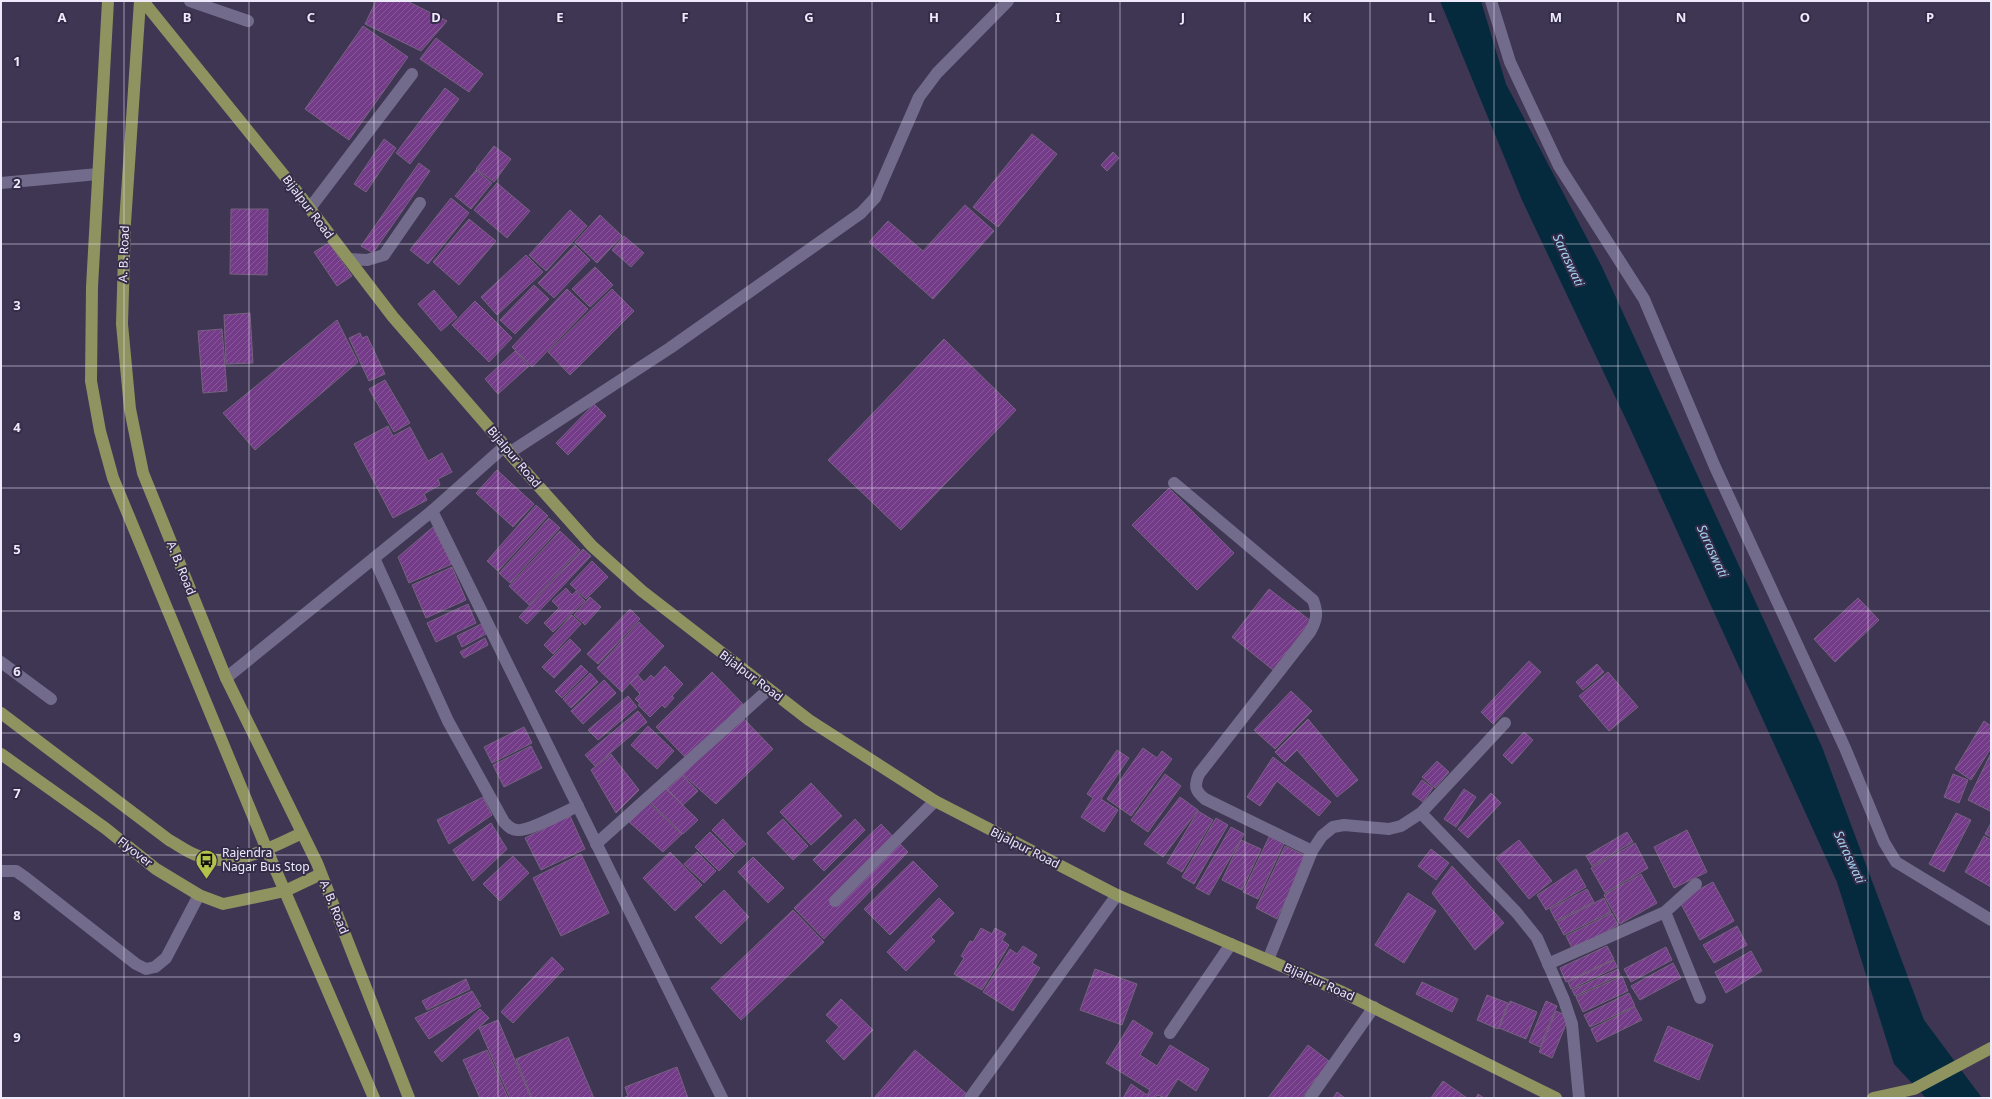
<svg xmlns="http://www.w3.org/2000/svg" width="1992" height="1099" viewBox="0 0 1992 1099" font-family="'Noto Sans',sans-serif">
<style>
.water{fill:#052a3d}
.building{fill:url(#building-hatch);stroke:#76627e}
.lines{fill:none;stroke-linecap:round;stroke-linejoin:round}
.minor{stroke:#726b8b;stroke-width:12}
.major{stroke:#8e9360;stroke-width:12}
.grid{fill:none;stroke:#eeeafc;stroke-width:1;stroke-opacity:0.55}
.labels{text-anchor:middle;stroke-width:4;stroke-linejoin:round;paint-order:stroke}
.street-label{font-size:12px;fill:#eeeafc;stroke:#342c48}
.poi-label{font-size:12px;fill:#eeeafc;stroke:#342c48;text-anchor:start}
.water-label{font-size:13px;font-style:italic;fill:#a2d2ef;stroke:#342c48}
.grid-label{font-size:13px;text-anchor:middle;font-weight:bold;fill:#eeeafc;stroke:#342c48;stroke-width:4;stroke-linejoin:round;paint-order:stroke}
</style>
<defs>
<pattern id="building-hatch" width="6" height="6" patternUnits="userSpaceOnUse"><rect width="6" height="6" fill="#733b88"/><path d="M-1 1l2-2M0 6l6-6M5 7l2-2" fill="none" stroke="#87589a"/></pattern>
</defs>
<rect width="100%" height="100%" fill="#3e3653"/>
<polygon class="water" points="1440,1 1481,1 1506,84 1602,267 1822,747 1924,1020 1982,1098 1926,1098 1894,1064 1837,882 1630,428 1522,200"/>
<g class="building">
<polygon points="376,1 407,1 447,21 421,51 365,24"/>
<polygon points="363,26 408,57 349,140 305,109"/>
<polygon points="436,38 483,74 469,92 420,59"/>
<polygon points="445,88 459,99 410,164 396,153"/>
<polygon points="1032,134 1057,154 998,227 973,207"/>
<polygon points="384,139 396,148 366,192 354,184"/>
<polygon points="494,146 511,159 494,182 476,169"/>
<polygon points="1113,152 1119,158 1107,171 1101,165"/>
<polygon points="419,163 430,171 373,253 361,246"/>
<polygon points="476,170 492,183 471,209 455,196"/>
<polygon points="497,183 530,211 507,238 474,210"/>
<polygon points="451,198 469,213 428,264 410,250"/>
<polygon points="965,205 994,231 933,299 869,242 888,221 923,251"/>
<polygon points="231,209 268,209 267,275 230,274"/>
<polygon points="570,210 587,226 546,271 529,255"/>
<polygon points="600,215 622,236 597,263 575,242"/>
<polygon points="469,219 496,241 459,285 433,262"/>
<polygon points="624,236 644,253 631,267 612,250"/>
<polygon points="329,243 352,276 337,286 314,252"/>
<polygon points="575,245 590,260 554,298 538,283"/>
<polygon points="526,255 543,272 497,315 481,297"/>
<polygon points="595,267 613,285 590,307 572,289"/>
<polygon points="534,285 549,299 515,334 500,320"/>
<polygon points="567,289 588,309 532,367 512,347"/>
<polygon points="612,289 634,311 570,375 548,352"/>
<polygon points="434,290 457,317 441,331 418,304"/>
<polygon points="475,301 512,338 489,362 452,325"/>
<polygon points="250,313 253,363 226,364 224,315"/>
<polygon points="337,320 358,362 255,450 223,413"/>
<polygon points="222,329 227,391 203,393 198,331"/>
<polygon points="360,333 362,338 367,336 385,374 369,381 349,338"/>
<polygon points="944,339 1016,410 901,530 828,460"/>
<polygon points="515,351 529,366 498,394 485,379"/>
<polygon points="385,380 410,423 394,432 369,389"/>
<polygon points="594,404 606,416 568,455 556,443"/>
<polygon points="388,426 393,436 410,427 428,461 442,453 452,472 438,479 440,485 424,494 427,500 393,518 354,444"/>
<polygon points="497,470 534,504 513,527 476,493"/>
<polygon points="1169,488 1234,553 1197,590 1132,525"/>
<polygon points="536,505 548,516 498,571 487,561"/>
<polygon points="549,518 560,528 510,583 499,573"/>
<polygon points="433,527 452,564 409,583 398,557"/>
<polygon points="560,531 580,550 529,605 509,586"/>
<polygon points="583,549 591,556 527,624 519,617"/>
<polygon points="592,561 608,577 586,599 570,584"/>
<polygon points="452,567 466,600 426,618 412,585"/>
<polygon points="566,588 572,595 576,591 585,601 553,632 544,623 559,608 552,601"/>
<polygon points="1269,589 1311,621 1273,670 1232,637"/>
<polygon points="590,597 601,607 585,625 574,615"/>
<polygon points="1858,598 1879,620 1835,662 1814,639"/>
<polygon points="468,604 476,623 436,642 427,623"/>
<polygon points="630,609 640,619 598,664 587,654"/>
<polygon points="572,615 581,624 553,654 544,645"/>
<polygon points="639,622 664,646 622,692 597,668"/>
<polygon points="481,624 486,634 462,647 457,636"/>
<polygon points="485,638 488,645 464,658 460,652"/>
<polygon points="570,639 581,650 554,678 542,667"/>
<polygon points="1529,661 1541,672 1493,724 1481,712"/>
<polygon points="1597,664 1604,672 1583,690 1576,682"/>
<polygon points="581,665 588,672 562,698 555,691"/>
<polygon points="665,666 683,684 672,696 674,698 665,708 662,705 650,717 638,705 640,704 635,699 640,694 630,683 638,675 644,682 651,675 654,678"/>
<polygon points="712,672 743,704 687,759 656,727"/>
<polygon points="1608,672 1638,707 1609,731 1579,696"/>
<polygon points="590,673 598,682 571,708 563,699"/>
<polygon points="604,680 616,693 583,724 571,711"/>
<polygon points="1291,691 1312,711 1275,749 1254,730"/>
<polygon points="628,696 637,707 598,740 588,730"/>
<polygon points="638,711 647,722 595,766 585,755"/>
<polygon points="744,719 773,749 716,804 682,774"/>
<polygon points="1308,719 1358,780 1337,797 1297,750 1285,762 1275,752"/>
<polygon points="1984,721 1991,726 1991,748 1971,780 1955,769"/>
<polygon points="648,726 674,751 657,769 631,745"/>
<polygon points="524,727 532,743 492,763 484,747"/>
<polygon points="1524,732 1533,740 1512,764 1503,755"/>
<polygon points="531,746 542,768 504,787 493,765"/>
<polygon points="1143,748 1157,758 1162,751 1172,759 1131,816 1107,799"/>
<polygon points="1117,750 1129,758 1101,799 1118,810 1104,832 1081,817 1093,798 1087,794"/>
<polygon points="1991,753 1991,808 1990,811 1968,800"/>
<polygon points="611,754 639,790 616,813 591,770"/>
<polygon points="1273,757 1331,802 1319,816 1277,781 1260,806 1247,797"/>
<polygon points="1437,761 1449,772 1435,788 1422,777"/>
<polygon points="1165,774 1181,786 1148,832 1131,820"/>
<polygon points="1953,774 1968,780 1959,803 1944,797"/>
<polygon points="682,775 698,791 683,805 667,789"/>
<polygon points="1422,780 1433,788 1423,802 1412,794"/>
<polygon points="811,783 842,816 811,845 780,812"/>
<polygon points="664,787 698,820 683,834 650,802"/>
<polygon points="1464,789 1476,797 1456,827 1444,819"/>
<polygon points="1491,793 1501,803 1468,838 1458,829"/>
<polygon points="483,797 492,815 449,844 437,820"/>
<polygon points="1180,797 1198,810 1163,857 1144,844"/>
<polygon points="647,801 682,834 663,852 629,822"/>
<polygon points="1198,811 1213,820 1182,872 1167,863"/>
<polygon points="1956,813 1971,820 1944,872 1929,864"/>
<polygon points="570,816 585,849 541,870 525,838"/>
<polygon points="1216,818 1228,825 1194,884 1182,877"/>
<polygon points="723,819 746,844 735,854 712,830"/>
<polygon points="783,819 808,846 793,860 767,833"/>
<polygon points="855,819 865,830 824,871 813,860"/>
<polygon points="491,823 507,849 473,881 453,850"/>
<polygon points="1991,823 1991,837 1985,834"/>
<polygon points="881,824 908,852 824,939 794,908"/>
<polygon points="1231,827 1244,834 1209,895 1196,888"/>
<polygon points="1687,830 1707,872 1674,888 1654,847"/>
<polygon points="710,832 734,856 719,871 695,847"/>
<polygon points="1627,832 1633,842 1592,866 1586,856"/>
<polygon points="1270,835 1285,841 1258,899 1243,892"/>
<polygon points="1984,836 1991,840 1991,887 1965,872"/>
<polygon points="1241,840 1261,849 1242,890 1222,880"/>
<polygon points="1519,840 1552,881 1529,899 1496,858"/>
<polygon points="1635,843 1648,868 1605,893 1591,868"/>
<polygon points="1285,846 1306,856 1277,919 1256,908"/>
<polygon points="1431,849 1449,863 1436,880 1418,866"/>
<polygon points="670,852 702,885 675,911 643,878"/>
<polygon points="697,852 716,871 704,883 684,864"/>
<polygon points="581,854 609,913 561,936 533,878"/>
<polygon points="513,856 529,873 500,901 483,884"/>
<polygon points="753,857 784,888 768,903 738,872"/>
<polygon points="913,861 938,886 890,935 864,909"/>
<polygon points="1452,866 1504,923 1475,950 1432,893"/>
<polygon points="1576,869 1586,887 1546,910 1537,895"/>
<polygon points="1641,874 1657,903 1620,924 1604,895"/>
<polygon points="1713,882 1734,921 1700,940 1679,900"/>
<polygon points="1587,889 1594,902 1556,921 1550,909"/>
<polygon points="724,890 749,917 721,944 695,917"/>
<polygon points="1408,893 1436,911 1404,963 1375,945"/>
<polygon points="939,898 954,913 931,937 935,941 906,971 887,952"/>
<polygon points="1604,898 1611,912 1564,935 1557,922"/>
<polygon points="793,910 824,942 741,1020 711,988"/>
<polygon points="1612,913 1618,925 1573,950 1566,936"/>
<polygon points="1737,926 1747,945 1714,963 1703,945"/>
<polygon points="981,928 992,934 995,928 1006,934 1002,940 1009,945 982,990 954,974 964,958 961,956 970,941 973,942"/>
<polygon points="1023,946 1037,955 1032,963 1040,968 1013,1011 983,992 1010,949 1017,954"/>
<polygon points="1607,946 1614,959 1566,982 1560,968"/>
<polygon points="1666,947 1672,960 1631,982 1624,969"/>
<polygon points="1751,951 1762,971 1726,993 1715,972"/>
<polygon points="552,957 564,969 513,1023 501,1012"/>
<polygon points="1614,960 1617,967 1571,989 1568,982"/>
<polygon points="1673,963 1681,978 1640,1000 1631,986"/>
<polygon points="1095,969 1137,984 1122,1025 1080,1010"/>
<polygon points="1618,969 1620,975 1575,996 1572,990"/>
<polygon points="1622,976 1628,991 1583,1012 1576,997"/>
<polygon points="466,979 470,989 427,1010 422,1001"/>
<polygon points="1422,982 1458,999 1452,1012 1416,994"/>
<polygon points="472,991 481,1006 429,1039 415,1018"/>
<polygon points="1629,993 1635,1006 1590,1027 1584,1015"/>
<polygon points="1487,995 1508,1003 1498,1029 1477,1020"/>
<polygon points="841,999 873,1030 844,1060 826,1041 839,1027 826,1015"/>
<polygon points="1510,1001 1537,1012 1526,1039 1499,1028"/>
<polygon points="1546,1001 1557,1006 1540,1047 1529,1042"/>
<polygon points="1635,1007 1642,1020 1597,1042 1591,1029"/>
<polygon points="480,1009 489,1018 442,1062 434,1052"/>
<polygon points="1556,1011 1569,1017 1552,1058 1539,1052"/>
<polygon points="498,1020 531,1098 510,1098 479,1028"/>
<polygon points="1133,1020 1153,1033 1140,1055 1157,1066 1170,1045 1209,1069 1196,1091 1178,1079 1166,1098 1157,1095 1155,1098 1123,1098 1131,1084 1147,1095 1150,1090 1106,1063"/>
<polygon points="1668,1026 1713,1045 1699,1080 1654,1061"/>
<polygon points="568,1037 594,1098 532,1098 516,1059"/>
<polygon points="1308,1045 1329,1061 1302,1098 1268,1098"/>
<polygon points="487,1050 508,1098 480,1098 463,1060"/>
<polygon points="915,1050 968,1095 965,1098 874,1098"/>
<polygon points="677,1067 688,1098 623,1098 628,1096 625,1087"/>
<polygon points="1443,1081 1467,1098 1431,1098"/>
<polygon points="1337,1092 1345,1098 1333,1098"/>
<polygon points="1478,1094 1484,1098 1476,1098"/>
</g>
<g class="lines">
<g class="minor">
<polyline points="190,1 248,21"/>
<polyline points="1491,1 1510,62 1559,166 1644,299 1715,467 1845,748 1884,842 1896,862 1991,920"/>
<polyline points="1,183 98,174"/>
<polyline points="310,208 412,74"/>
<polyline points="349,259 367,260 384,255 420,203"/>
<polyline points="509,453 670,348 861,213 875,198 919,97 937,73 1008,1"/>
<path d="M1174 483 1313 600C1318 613 1317 620 1310 632L1199 774C1194 786 1195 791 1205 799L1312 851"/>
<polyline points="432,511 722,1098"/>
<path d="M374 558 448 721 504 822C508 826 511 830 517 830 528 832 566 811 578 806"/>
<polyline points="1,662 51,699"/>
<polyline points="226,678 432,511 505,446"/>
<polyline points="1421,813 1517,913 1537,938 1564,1000 1572,1024 1579,1098"/>
<polyline points="596,844 769,689"/>
<polyline points="1,871 16,871 26,878 136,964 146,969 155,967 166,958 199,895"/>
<polyline points="835,901 935,801"/>
<polyline points="1665,912 1700,998"/>
<polyline points="1268,960 1312,851 1322,836 1333,827 1344,825 1389,829 1401,826 1421,813 1505,723"/>
<polyline points="1548,964 1665,912 1696,884"/>
<polyline points="1170,1033 1231,944"/>
<polyline points="970,1098 1117,895"/>
<polyline points="1310,1098 1374,1007"/>
</g>
<g class="major">
<polyline points="108,1 92,287 91,381 100,431 113,478 267,850 374,1098"/>
<polyline points="140,1 125,223 122,324 130,409 143,473 226,678 317,863 409,1098"/>
<polyline points="143,1 291,184 393,317 505,446 509,453 592,546 642,591 809,720 935,801 1117,895 1340,991 1556,1098"/>
<path d="M1 713 169 840C178 845 187 852 196 855 232 870 270 848 302 833"/>
<polyline points="1,754 105,828 156,869 199,895 223,904 285,891 321,874"/>
<polyline points="1873,1098 1914,1089 1991,1048"/>
</g>
</g>
<path class="grid" d="M124 1V1098M249 1V1098M374 1V1098M498 1V1098M622 1V1098M747 1V1098M872 1V1098M996 1V1098M1120 1V1098M1245 1V1098M1370 1V1098M1494 1V1098M1618 1V1098M1743 1V1098M1868 1V1098M1 122H1991M1 244H1991M1 366H1991M1 488H1991M1 611H1991M1 733H1991M1 855H1991M1 977H1991"/>
<defs>
<symbol id="bus-pin" viewBox="-11 -11 22 30"><path d="M0 17L-7.5 6A9.5 9.5 0 1 1 7.5 6Z" fill="#b3c24b" stroke="#342c48"/><path d="M-5-6H5V4H4V6H2V4H-2V6H-4V4H-5ZM-3.5-4V0h7V-4ZM-3.5 1.2v1.5H-2V1.2ZM2 1.2v1.5H3.5V1.2Z" fill="#111"/></symbol>
</defs>
<g fill-rule="evenodd">
<use href="#bus-pin" x="194" y="848" width="25" height="34"/>
</g>
<g class="labels">
<g class="street-label">
<text transform="translate(308 207) rotate(53)" y="4">Bijalpur Road</text>
<text transform="translate(124 254) rotate(-88)" y="4">A. B. Road</text>
<text transform="translate(514 457) rotate(50)" y="4">Bijalpur Road</text>
<text transform="translate(181 568) rotate(68)" y="4">A. B. Road</text>
<text transform="translate(751 676) rotate(37)" y="4">Bijalpur Road</text>
<text transform="translate(1025 848) rotate(27)" y="4">Bijalpur Road</text>
<text transform="translate(135 852) rotate(38)" y="4">Flyover</text>
<text transform="translate(334 907) rotate(68)" y="4">A. B. Road</text>
<text transform="translate(1319 982) rotate(24)" y="4">Bijalpur Road</text>
</g>
<g class="poi-label">
<text x="222" y="857">Rajendra<tspan x="222" dy="14">Nagar Bus Stop</tspan></text>
</g>
<g class="water-label">
<text transform="translate(1569 260) rotate(65)" y="5">Saraswati</text>
<text transform="translate(1713 551) rotate(65)" y="5">Saraswati</text>
<text transform="translate(1850 857) rotate(65)" y="5">Saraswati</text>
</g>
</g>
<g class="grid-label">
<text x="62" y="22">A</text>
<text x="187" y="22">B</text>
<text x="311" y="22">C</text>
<text x="436" y="22">D</text>
<text x="560" y="22">E</text>
<text x="685" y="22">F</text>
<text x="809" y="22">G</text>
<text x="934" y="22">H</text>
<text x="1058" y="22">I</text>
<text x="1183" y="22">J</text>
<text x="1307" y="22">K</text>
<text x="1432" y="22">L</text>
<text x="1556" y="22">M</text>
<text x="1681" y="22">N</text>
<text x="1805" y="22">O</text>
<text x="1930" y="22">P</text>
<text x="17" y="66">1</text>
<text x="17" y="188">2</text>
<text x="17" y="310">3</text>
<text x="17" y="432">4</text>
<text x="17" y="554">5</text>
<text x="17" y="676">6</text>
<text x="17" y="798">7</text>
<text x="17" y="920">8</text>
<text x="17" y="1042">9</text>
</g>
<rect width="1992" height="1099" fill="none" stroke="#eeeafc" stroke-width="4"/>
</svg>
